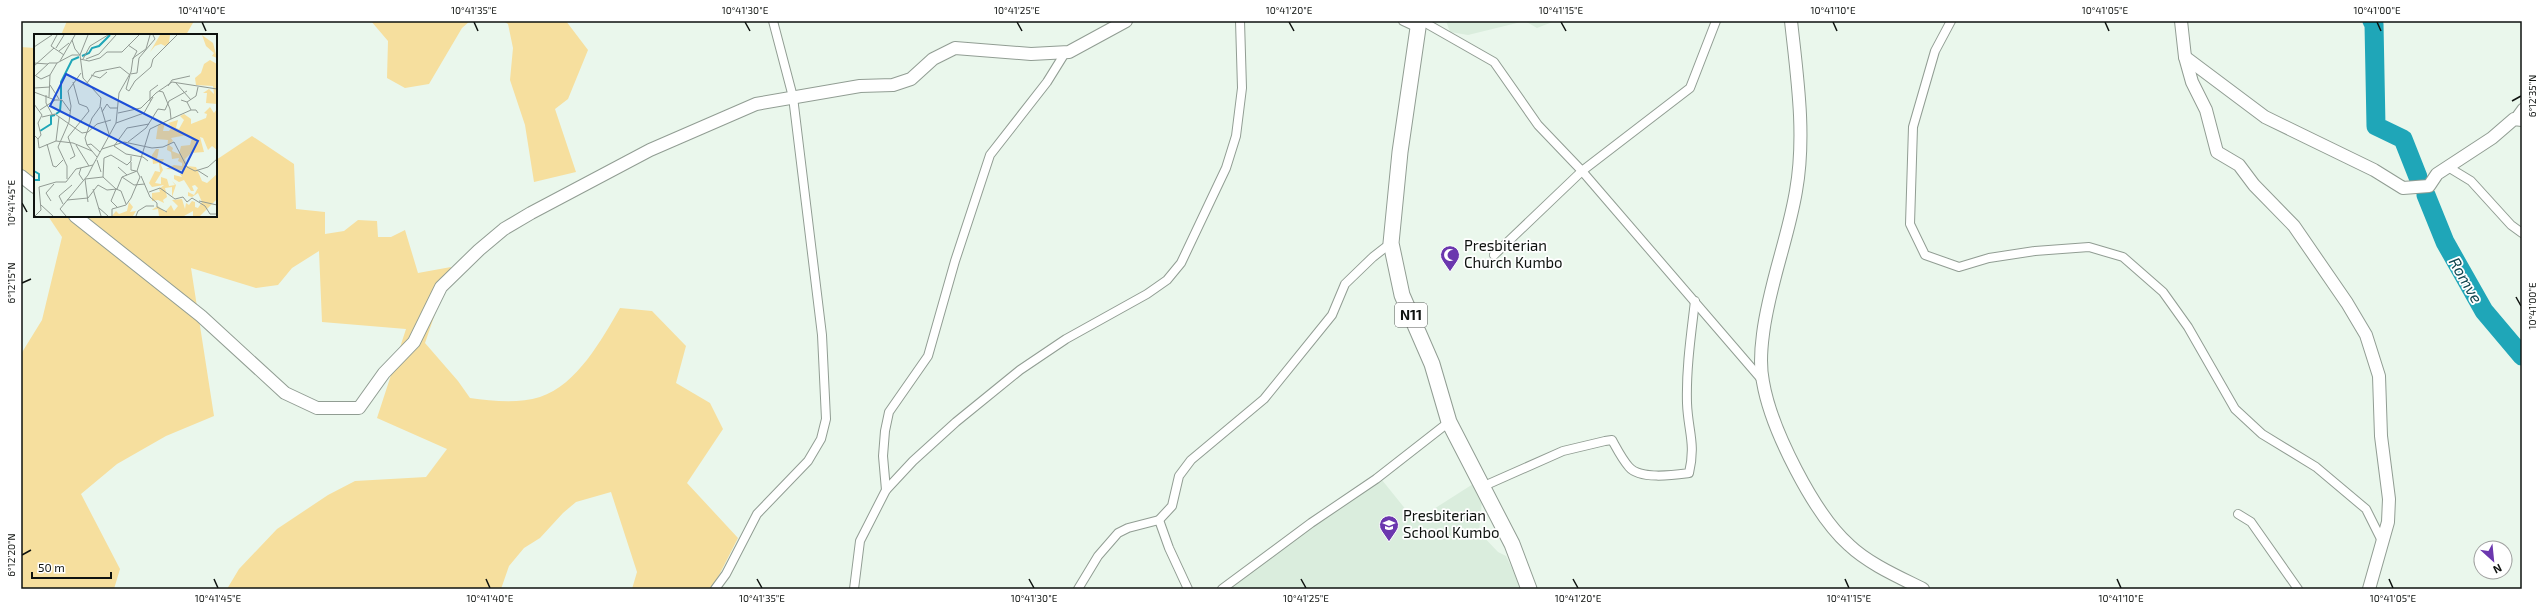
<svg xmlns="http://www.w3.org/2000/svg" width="2543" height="610" viewBox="0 0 2543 610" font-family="'Exo 2',sans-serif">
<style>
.built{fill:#daeddd}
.green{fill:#f6df9e}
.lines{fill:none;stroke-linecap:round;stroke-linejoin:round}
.river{stroke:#1fa6b8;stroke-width:19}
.street-casing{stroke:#919d93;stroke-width:10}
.secondary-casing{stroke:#919d93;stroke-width:14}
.highway-casing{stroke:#919d93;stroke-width:17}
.street{stroke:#fff;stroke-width:8}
.secondary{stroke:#fff;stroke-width:12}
.highway{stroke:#fff;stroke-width:15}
.ticks{fill:none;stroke:#0e120f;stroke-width:1.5}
.labels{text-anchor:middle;stroke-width:3.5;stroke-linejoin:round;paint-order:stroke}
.shield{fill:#fff;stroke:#565957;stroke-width:1}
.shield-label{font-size:14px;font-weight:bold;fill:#0e120f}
.poi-label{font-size:15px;fill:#0e120f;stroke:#fff;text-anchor:start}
.water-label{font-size:16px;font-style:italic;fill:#124750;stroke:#fff}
.inset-river{fill:none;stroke:#1fa6b8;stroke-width:2}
.inset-road{fill:none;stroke:#929b94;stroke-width:1}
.view{fill:#1d4ed8;fill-opacity:0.15;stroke:#1d4ed8;stroke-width:2}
.inset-edge{fill:none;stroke:#0e120f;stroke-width:2}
.neatline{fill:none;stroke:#0e120f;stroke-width:1.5}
.ticks-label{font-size:10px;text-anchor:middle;fill:#0e120f}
</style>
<rect width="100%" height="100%" fill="#eaf7ec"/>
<g class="built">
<polygon points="1446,21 1555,21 1537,28 1525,21 1468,35 1450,32"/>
<polygon points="1382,480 1415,521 1473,484 1482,501 1479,532 1498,552 1506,556 1522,589 1228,589 1312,526"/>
</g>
<g class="green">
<polygon points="67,21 194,21 186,35 61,35"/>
<polygon points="371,21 470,21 462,28 429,84 405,88 387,78 388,41"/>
<polygon points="503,21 566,21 588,50 568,99 555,109 576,172 534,182 525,125 510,80 513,48 508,24"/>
<polygon points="21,47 35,48 35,197 21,177"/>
<path d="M252 136 294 164 296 209 325 212V234L344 231 358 220 377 221 378 237H391L405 230 418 273 451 267 425 343 458 381 470 398C492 401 518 404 540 397 577 385 602 339 620 308L652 311 686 346 676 383 710 403 723 429 687 483 738 538 712 589H632L637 572 611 492 576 502 563 513 540 538 524 548 509 566 501 589H227L239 569 277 529 328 495 355 481 426 477 447 449 377 418 406 329 322 322 319 251 292 268 278 285 256 288 191 268 214 416 166 436 117 464 81 494 120 569 114 589H21V354L42 320 62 237 48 216H216V160Z"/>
</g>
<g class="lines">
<g class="river">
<polyline points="2372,21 2374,24 2376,126 2403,139 2418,177"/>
<polyline points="2426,195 2445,242 2484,311 2522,356"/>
</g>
<defs>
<g id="street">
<polyline points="1403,21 1418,28"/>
<polyline points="1422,21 1494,62 1538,125 1582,171 1762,380"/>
<polyline points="1951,21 1935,51 1913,127 1910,224 1925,255 1959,267 1989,258 2035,251 2089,247 2123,257 2163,292 2188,327 2235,409 2262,434 2316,467 2366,509 2382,541"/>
<polyline points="2514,119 2522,108"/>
<polyline points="2448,167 2471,181 2511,225 2522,233"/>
<polyline points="1494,255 1582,171 1690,88 1716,21"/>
<path d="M1484 486 1563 451 1605 441 1612 440C1617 449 1622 459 1629 467 1640 480 1674 475 1689 473 1696 443 1688 431 1687 403 1686 369 1691 335 1695 301"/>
<polyline points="886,490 883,456 885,431 889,412 928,356 955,261 990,155 1047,82 1065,53"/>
<polyline points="2238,514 2251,522 2298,589"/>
<polyline points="1159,520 1169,548 1188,589"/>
<polyline points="715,589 726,574 757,514 808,461 821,439 826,419 822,335 793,97 773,21"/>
<polyline points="854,589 860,541 886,490 913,461 956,422 1020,370 1066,339 1147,294 1167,280 1181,263 1226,168 1236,136 1242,88 1240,21"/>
<polyline points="1078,589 1098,556 1118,533 1128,528 1159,520 1172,506 1179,476 1191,460 1264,399 1332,315 1345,284 1373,257 1391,243"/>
<polyline points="1222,589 1311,523 1376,479 1449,422"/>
</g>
<g id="secondary">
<path d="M1791 21C1797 76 1806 135 1796 191 1788 239 1769 285 1763 334 1761 349 1760 368 1763 382 1771 429 1814 514 1849 545 1869 564 1899 577 1923 589"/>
<polyline points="2181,21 2185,57 2192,82 2206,110 2217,152 2239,165 2254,185 2294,226 2347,303 2366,335 2379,376 2381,436 2389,499 2388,522 2369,589"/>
<polyline points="2185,57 2265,117 2374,170 2403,188 2429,186 2437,174 2492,138 2514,119 2522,120"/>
<polyline points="21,176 35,187"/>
<polyline points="75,216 201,316 285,393 317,408 359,408 384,373 414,342 441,287 479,250 504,229 531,213 650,150 756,104 860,86 893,85 911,79 933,59 955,48 1031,54 1069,52 1126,21"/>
</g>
<polyline id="highway" points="1419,21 1400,152 1391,243 1402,295 1432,364 1449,422 1512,544 1529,589"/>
</defs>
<use href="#street" class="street-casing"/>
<use href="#secondary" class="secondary-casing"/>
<use href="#highway" class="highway-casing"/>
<use href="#street" class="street"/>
<use href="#secondary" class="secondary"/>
<use href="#highway" class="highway"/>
</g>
<path class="ticks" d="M202 22 206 31M474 22 478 31M745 22 750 31M1017 22 1022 31M1289 22 1294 31M1561 22 1566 31M1833 22 1837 31M2105 22 2109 31M2377 22 2381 31M2512 101 2521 96M22 203 27 212M22 283 31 279M2516 297 2521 306M22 555 31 550M214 579 218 588M486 579 490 588M757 579 762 588M1029 579 1034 588M1301 579 1306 588M1573 579 1578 588M1845 579 1849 588M2117 579 2121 588M2389 579 2393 588"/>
<defs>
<symbol id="mosque-pin" viewBox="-11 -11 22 30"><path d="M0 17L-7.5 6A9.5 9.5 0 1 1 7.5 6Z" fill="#6b37ae" stroke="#fff"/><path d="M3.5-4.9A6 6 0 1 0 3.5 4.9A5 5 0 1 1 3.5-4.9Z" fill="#fff"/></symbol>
<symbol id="school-pin" viewBox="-11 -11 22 30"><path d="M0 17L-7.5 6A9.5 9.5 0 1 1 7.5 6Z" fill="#6b37ae" stroke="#fff"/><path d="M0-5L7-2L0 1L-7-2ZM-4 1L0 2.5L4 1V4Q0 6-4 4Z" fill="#fff"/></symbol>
</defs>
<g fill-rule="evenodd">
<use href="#mosque-pin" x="1439" y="244" width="22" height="30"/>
<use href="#school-pin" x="1378" y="514" width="22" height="30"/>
</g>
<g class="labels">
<rect class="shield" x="1395" y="303" width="32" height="24" rx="3"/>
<g class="shield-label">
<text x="1411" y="320">N11</text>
</g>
<g class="poi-label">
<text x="1464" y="251">Presbiterian<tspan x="1464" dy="17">Church Kumbo</tspan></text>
<text x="1403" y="521">Presbiterian<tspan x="1403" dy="17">School Kumbo</tspan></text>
</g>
<g class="water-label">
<text transform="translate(2466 280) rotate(60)" y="6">Romve</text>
</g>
</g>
<g transform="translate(34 34)">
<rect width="183" height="183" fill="#eaf7ec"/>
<path d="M126 1H136L135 9 131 12 127 10 121 12 116 18ZM168 1 179 9 183 24 178 22 180 19 172 12ZM176 26 183 30V70L172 69 173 59H169L175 55 180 60 179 52 162 51 161 44 167 39 170 30ZM176 73 180 79 183 75V116L178 112 174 116 169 104 166 103 170 118 157 119 151 125 153 132 162 133 168 147 173 149 183 140V165L166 182H159V177L150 182H125L124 175 118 176 119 175 124 172 131 178 137 171 140 177 144 172 138 166 148 165 151 175 152 169 155 171 158 167 161 168V173L164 174 168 168 164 159 158 163 154 162V158L160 161 164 154 161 151 158 152 160 157H157L150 146 145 148 140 145V141L148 143 146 140 149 139 148 136 132 135 140 131 148 132V129L144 127 145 124 138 125 137 118 133 116 134 106 122 105 124 91 131 88 129 97H135L138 93 134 89 144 86 142 94 145 95 150 86 146 82 150 80 157 85V90L172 84 173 80 170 79ZM153 101 158 104 156 111 147 112 145 120 138 117 139 114 135 111 139 107 137 104ZM122 115H125L123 125H130L127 131 129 136 121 149 127 150V143L133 145 135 152 141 151 138 147 142 151 138 163V153L131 154 133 163 129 166 130 169 124 166 118 167V159L126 158 125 155 130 151 118 153 115 149 121 137 126 138 125 129 119 130 118 121ZM95 168 99 173 96 178 102 177 99 182H78L82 177 85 180 93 177Z" fill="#f6df9e" fill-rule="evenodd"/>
<path class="inset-river" d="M48 22 55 19 58 14 65 12 76 1M27 65V48L38 26 45 23M22 80 26 77 27 66M6 97 17 90V82L21 81M0 137 5 140V146H0"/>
<path class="inset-road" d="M23 1 17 12 30 21M38 6 41 15 46 21M94 11 103 17 99 25M0 13 18 1M22 14 30 1M25 17 35 9M46 21 54 1M46 25 55 27 66 24 73 18H88L105 1M49 25 56 12 74 1M52 25 65 20 82 1M26 27 41 1M0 29 14 30M0 32 20 14M96 40 103 39 105 24 121 5 119 1M57 41 66 44 73 38M2 42 7 45 16 41M0 43 15 29H23L38 21H46L49 44 67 64 66 73 58 84 51 104 53 111 63 123M53 49 61 38 86 33 96 41 92 55 95 57 101 47 117 33 119 25 143 1M142 49 157 66M16 51 25 65M134 52 138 46 156 42M0 54 16 53M0 58 21 66H28L36 77M12 61V69L18 80M15 63 16 41 23 29M147 66 153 68 157 76M116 67V57L124 51M153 68 162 62 164 53M0 70 8 81 4 89 7 101 4 105M67 73 75 100M6 76 21 66M68 78 73 70 76 74H83M84 79 107 74 122 59 138 48 183 55M8 83 21 80 48 99 54 98 63 90 77 86M137 85 157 76H162L164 79M82 89 110 79 119 63M0 101 4 105 5 114 22 107 39 109 58 117M22 107 25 83M94 108 112 94 124 75 131 76 135 67 153 57M13 110 19 132 22 133 29 126M42 111 55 132M53 111 57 110 66 118M68 115 90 108 118 114 129 113 140 108 153 133 161 137 174 133 183 125M36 125 41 122 34 103 55 77 53 73 45 70 39 48M63 126 67 138M114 127 109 123 92 120 80 112 93 94 115 90M97 128V136L102 137M84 133 93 141M47 134 45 140 49 146M163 136 174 143M107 142 116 163 123 169V173L133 178M88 143 100 151 111 150M33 145V132L24 113 35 88 37 72 34 57 47 39M51 145 54 168M51 145 69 143M59 155 67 182M82 155 87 157 92 170M115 158 126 154 141 165 149 163 153 168 158 164 171 172 176 180H183M33 166 54 164 64 151 73 156 83 155 88 143 103 137 116 95 137 85 136 75 129 58 125 57M17 167 12 159 20 150M165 167 183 171M29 170 25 162 38 151M7 171 19 182M83 173 77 167 82 155 69 143 70 124 77 121 93 131 97 127V122M65 174 74 182M1 182 7 176 5 153 22 148H32L42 135 59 131 82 89 85 59 97 38 99 24 112 15 116 1M32 182 26 175 54 141 59 131M78 182V175L92 171 97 164 106 143 103 137M102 182 104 177 112 172H120"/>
<path class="view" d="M32 40 164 107 148 139 16 72Z"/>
<rect width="183" height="183" class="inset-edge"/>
</g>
<rect width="2543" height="610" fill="none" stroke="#ffffff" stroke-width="44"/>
<g transform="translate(2493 560) rotate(153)"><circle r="19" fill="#ffffff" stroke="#9fa09f"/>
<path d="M0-3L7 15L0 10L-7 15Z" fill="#6b37ae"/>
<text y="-6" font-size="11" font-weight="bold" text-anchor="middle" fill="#0e120f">N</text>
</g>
<path d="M32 572v6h79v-6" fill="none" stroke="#0e120f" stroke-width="2"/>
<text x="38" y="572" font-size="12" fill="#0e120f" stroke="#ffffff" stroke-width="3" paint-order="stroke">50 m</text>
<rect x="22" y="22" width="2499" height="566" class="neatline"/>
<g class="ticks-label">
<text x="202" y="14">10°41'40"E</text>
<text x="474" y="14">10°41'35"E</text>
<text x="745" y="14">10°41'30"E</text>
<text x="1017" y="14">10°41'25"E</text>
<text x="1289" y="14">10°41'20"E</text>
<text x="1561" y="14">10°41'15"E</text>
<text x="1833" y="14">10°41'10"E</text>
<text x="2105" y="14">10°41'05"E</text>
<text x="2377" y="14">10°41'00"E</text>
<text transform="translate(2532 96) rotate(-90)" y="4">6°12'35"N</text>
<text transform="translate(11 203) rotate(-90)" y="4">10°41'45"E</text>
<text transform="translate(11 283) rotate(-90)" y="4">6°12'15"N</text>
<text transform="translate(2532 306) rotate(-90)" y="4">10°41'00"E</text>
<text transform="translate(11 555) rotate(-90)" y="4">6°12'20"N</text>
<text x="218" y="602">10°41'45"E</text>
<text x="490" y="602">10°41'40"E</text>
<text x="762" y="602">10°41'35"E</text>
<text x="1034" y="602">10°41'30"E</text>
<text x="1306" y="602">10°41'25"E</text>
<text x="1578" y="602">10°41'20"E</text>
<text x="1849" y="602">10°41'15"E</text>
<text x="2121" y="602">10°41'10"E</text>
<text x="2393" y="602">10°41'05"E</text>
</g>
</svg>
